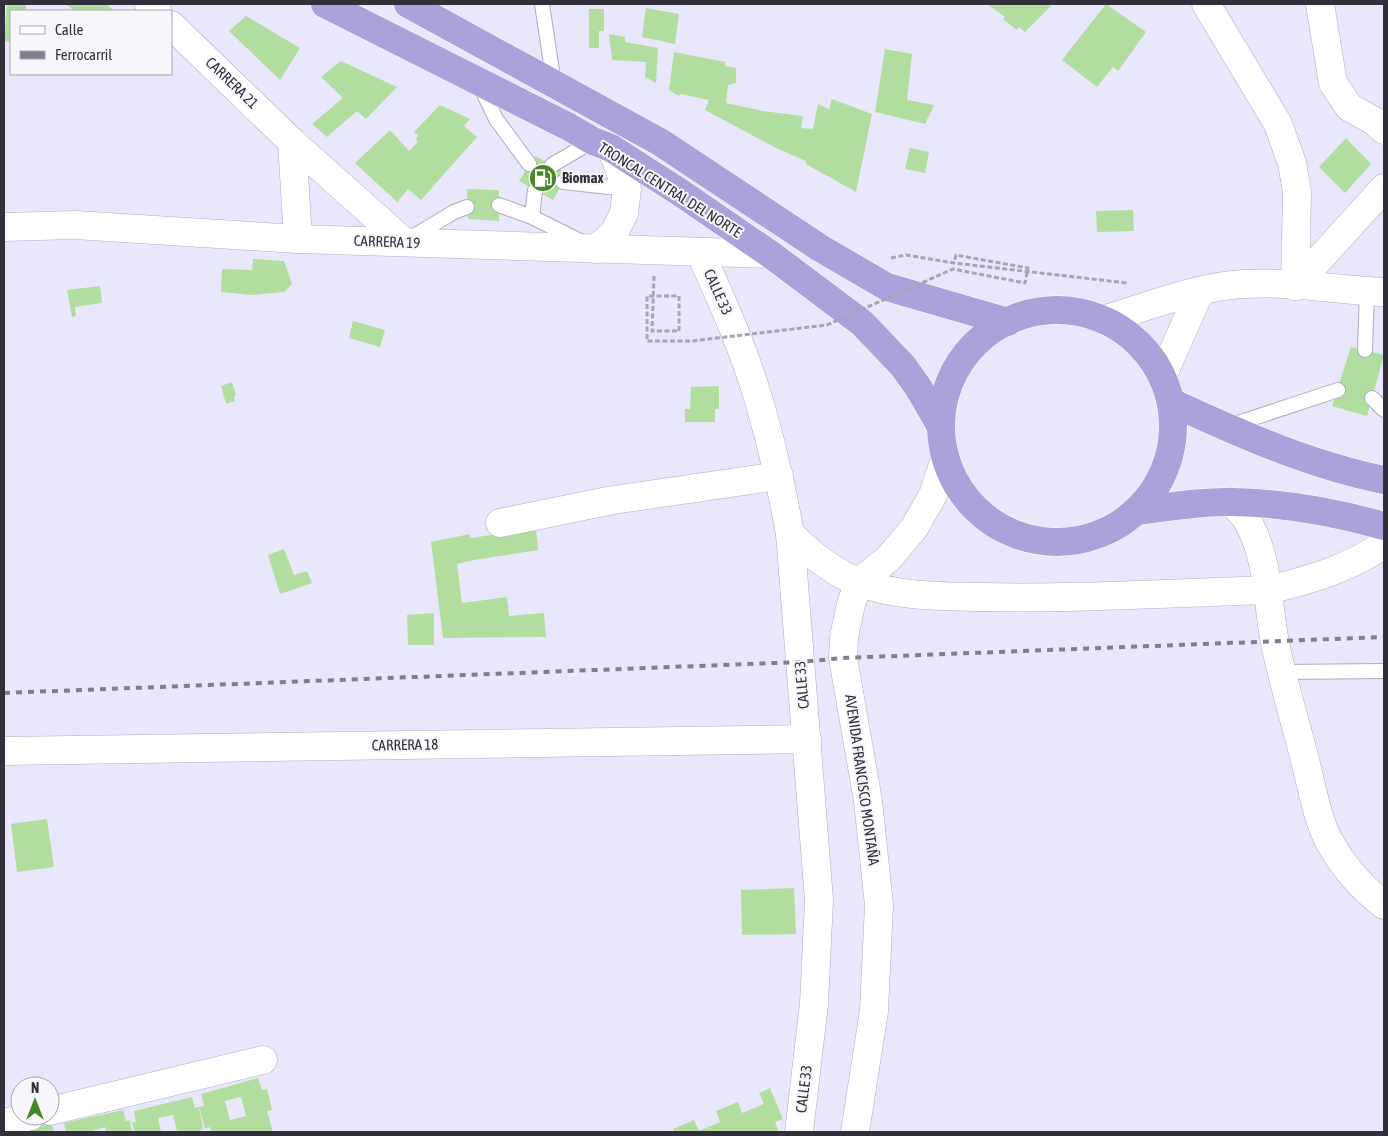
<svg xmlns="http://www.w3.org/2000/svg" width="1388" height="1136" viewBox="0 0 1388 1136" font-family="'Asap Condensed',sans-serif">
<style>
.building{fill:#b1de9f;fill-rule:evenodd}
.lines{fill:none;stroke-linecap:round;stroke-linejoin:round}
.service-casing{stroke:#adabc3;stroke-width:16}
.minor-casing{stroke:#adabc3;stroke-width:29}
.tertiary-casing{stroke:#adabc3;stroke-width:29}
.secondary-casing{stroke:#adabc3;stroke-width:29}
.trunk-casing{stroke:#fff;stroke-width:29}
.path{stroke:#a6a4b5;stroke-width:3;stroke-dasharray:5 2.5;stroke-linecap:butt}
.service{stroke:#fff;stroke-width:14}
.minor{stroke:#fff;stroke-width:28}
.tertiary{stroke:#fff;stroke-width:28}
.secondary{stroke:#fff;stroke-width:28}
.trunk{stroke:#aaa2db;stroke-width:28}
.rail{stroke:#807e8d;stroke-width:4;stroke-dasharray:6 6;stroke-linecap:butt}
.path-bridge{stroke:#a6a4b5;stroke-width:3;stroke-dasharray:5 2.5;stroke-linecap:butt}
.labels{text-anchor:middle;stroke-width:4;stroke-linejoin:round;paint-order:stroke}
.street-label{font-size:15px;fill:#32313b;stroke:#f6f6fb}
.poi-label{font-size:15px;font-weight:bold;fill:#32313b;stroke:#f6f6fb;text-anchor:start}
</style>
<rect width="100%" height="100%" fill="#e9e7fc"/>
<g class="building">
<polygon points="7,4 26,4 26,11 11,11 11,42 4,41"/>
<polygon points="65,4 106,4 115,11 75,11"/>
<polygon points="987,4 1047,4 1051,6 1025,32 1019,27 1017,30 1003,19 1005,17"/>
<polygon points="1106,4 1146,32 1118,71 1113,67 1097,87 1062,60"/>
<polygon points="646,8 679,14 675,44 642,37"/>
<polygon points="589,9 604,9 604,31 599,31 599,48 589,48"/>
<polygon points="246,16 300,48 280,80 229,31"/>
<polygon points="609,34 625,37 625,42 658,48 656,83 645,77 646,62 612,60"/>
<polygon points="885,49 912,54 907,100 934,105 925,124 875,112"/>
<polygon points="674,52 725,62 725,66 736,68 736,83 728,85 726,103 763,111 803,116 801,128 813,129 818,104 829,109 832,99 872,114 856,192 806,164 806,161 776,148 705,110 709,100 680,94 679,96 669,90"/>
<polygon points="341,61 397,87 366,119 357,111 327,137 312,124 343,98 321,77"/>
<polygon points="440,105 470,119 464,126 477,137 421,200 408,189 397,202 355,163 390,130 409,151 418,142 416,140 418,135 414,132"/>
<polygon points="1346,138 1371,164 1345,193 1319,167"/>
<polygon points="910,148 929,152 925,173 905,169"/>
<polygon points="535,156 568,174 553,200 519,181"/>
<polygon points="467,189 499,190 499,221 468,219"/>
<polygon points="1133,210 1134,231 1097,232 1096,211"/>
<polygon points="253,259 284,261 292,284 284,292 252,295 221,292 222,269 252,270"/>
<polygon points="100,286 102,303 75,307 76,316 72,317 67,290"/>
<polygon points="353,321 385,330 380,347 349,338"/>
<polygon points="1351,347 1384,355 1367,416 1332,406"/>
<polygon points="232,382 236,395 234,396 235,401 226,404 221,386"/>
<polygon points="719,386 719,409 715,409 715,422 685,422 685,409 690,409 691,387"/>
<polygon points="536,529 538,550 474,560 457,564 462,603 507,597 509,616 544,613 546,637 443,638 431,542 470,534 470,538"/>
<polygon points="284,549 294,575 307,571 312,583 280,594 268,555"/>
<polygon points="434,613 434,645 408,645 407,615"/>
<polygon points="47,819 54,867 17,872 11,824"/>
<polygon points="794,888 796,934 742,935 741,890"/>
<path d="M258 1078 262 1090 267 1089 272 1110 267 1111 273 1132H211L210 1127 205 1129 199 1107 204 1106 201 1094ZM241 1097 246 1116 230 1120 225 1101Z"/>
<polygon points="770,1088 783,1119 775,1122 779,1132 674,1132 673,1129 694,1120 699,1131 720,1122 716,1111 738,1102 742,1113 764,1104 759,1093"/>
<polygon points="192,1097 195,1108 199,1107 203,1129 200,1130 200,1132 177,1132 173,1115 158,1118 161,1132 134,1132 132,1122 136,1122 134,1111"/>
<polygon points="123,1110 126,1121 130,1120 132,1132 106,1132 105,1127 89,1132 66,1132 64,1123"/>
<polygon points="51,1122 54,1132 15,1132 15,1131"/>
</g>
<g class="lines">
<defs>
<g id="service">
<polyline points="542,4 554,84"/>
<polyline points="480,86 496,119 529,164"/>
<polyline points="552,165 593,141"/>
<polyline points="563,182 627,189"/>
<polyline points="499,205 532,217 582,242"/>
<polyline points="532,217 535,190"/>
<polyline points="409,239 454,212 467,207"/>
<polyline points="1365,350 1367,291"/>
<polyline points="1372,398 1384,410"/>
<polyline points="1229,426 1338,390"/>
<polyline points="1282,672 1384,671"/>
</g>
<g id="minor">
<polyline points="149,4 157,11"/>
<polyline points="1206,4 1278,124 1292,163 1297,192 1295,286"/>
<polyline points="1320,4 1333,83 1349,107 1374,121 1384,130"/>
<polyline points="171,25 292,142 404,242"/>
<polyline points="292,142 298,239"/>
<path d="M700 252C722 301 744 349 759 401 772 445 782 489 790 534L819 900 814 1004 799 1132"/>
<polyline points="1295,286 1384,188"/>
<path d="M1231 502C1237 508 1244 514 1248 522 1269 559 1267 602 1275 643 1283 682 1295 721 1305 760 1311 784 1318 822 1330 843 1344 868 1362 888 1384 905"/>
<polyline points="500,523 613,500 779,476"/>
<path d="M790 534C811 554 831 571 858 582 897 597 942 596 982 597 1077 599 1173 593 1268 590 1309 580 1349 569 1384 544"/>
<polyline points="4,751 807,739"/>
<polyline points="50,1111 263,1060"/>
<polyline points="4,1123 31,1116"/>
</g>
<g id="tertiary">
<polyline points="4,227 75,225 298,239 770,254"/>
<polyline points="596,249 614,233 624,213 627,189 611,148"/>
<path d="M1103 320C1149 306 1196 287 1243 284 1289 281 1338 290 1384 292"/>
<polyline points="1162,377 1200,291"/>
</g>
<polyline id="secondary" points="855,1132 874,1011 879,905 868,801 843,658 844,637 851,604 859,582 889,558 914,528 933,495 945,459"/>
<g id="trunk">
<polyline points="325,4 569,127 593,141 611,148 681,193 770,254 862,323 903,366 918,387 940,425"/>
<polyline points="408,4 660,142 820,248 887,287 1008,322"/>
<circle cx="1057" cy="426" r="116"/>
<path d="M1171 402C1240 434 1310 465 1384 480"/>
<path d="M1137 511C1169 507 1201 501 1233 502 1284 503 1335 512 1384 526"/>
</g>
</defs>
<use href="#service" class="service-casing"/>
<use href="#minor" class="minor-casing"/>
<use href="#tertiary" class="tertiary-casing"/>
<use href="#secondary" class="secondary-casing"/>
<use href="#trunk" class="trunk-casing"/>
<g class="path">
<polyline points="891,258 906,255 954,263 1127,283"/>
<polyline points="654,276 652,331 679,331"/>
</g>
<use href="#service" class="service"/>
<use href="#minor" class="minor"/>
<use href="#tertiary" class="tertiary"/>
<use href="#secondary" class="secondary"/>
<use href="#trunk" class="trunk"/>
<polyline class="rail" points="4,693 800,662 843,658 1384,637"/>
<polyline class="path-bridge" points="679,331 679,296 647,296 647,341 692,341 827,325 953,269 1025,283 1028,268 956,255 954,263"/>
</g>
<defs>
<symbol id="fuel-disc" viewBox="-11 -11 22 22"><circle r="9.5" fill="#488727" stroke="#f6f6fb"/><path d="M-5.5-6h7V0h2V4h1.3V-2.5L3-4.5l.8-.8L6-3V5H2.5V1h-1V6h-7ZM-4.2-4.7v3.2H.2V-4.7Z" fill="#fff"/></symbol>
</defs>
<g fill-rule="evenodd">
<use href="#fuel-disc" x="527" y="162" width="32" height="32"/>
</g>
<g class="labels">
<g class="street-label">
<text transform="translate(232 83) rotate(44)" y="5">CARRERA 21</text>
<text transform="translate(670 190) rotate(32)" y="5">TRONCAL CENTRAL DEL NORTE</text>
<text transform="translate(387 242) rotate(2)" y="5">CARRERA 19</text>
<text transform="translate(718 292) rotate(66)" y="5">CALLE 33</text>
<text transform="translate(802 685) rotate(-95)" y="5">CALLE 33</text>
<text transform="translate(405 745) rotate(-1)" y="5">CARRERA 18</text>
<text transform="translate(862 780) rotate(82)" y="5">AVENIDA FRANCISCO MONTAÑA</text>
<text transform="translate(804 1089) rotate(-83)" y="5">CALLE 33</text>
</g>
<g class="poi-label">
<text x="562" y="183">Biomax</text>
</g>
</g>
<rect width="1388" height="1136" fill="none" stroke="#32313b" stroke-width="10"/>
<rect x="10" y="10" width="162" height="65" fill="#f6f6fb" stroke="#a8a7ae"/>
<rect x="20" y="26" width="25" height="8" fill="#ffffff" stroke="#a8a7ae"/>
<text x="55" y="35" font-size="15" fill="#32313b">Calle</text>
<rect x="20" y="51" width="25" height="8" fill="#807e8d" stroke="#a8a7ae"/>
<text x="55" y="60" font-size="15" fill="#32313b">Ferrocarril</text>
<g transform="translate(35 1101)"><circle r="24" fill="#f6f6fb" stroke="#a8a7ae"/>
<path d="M0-4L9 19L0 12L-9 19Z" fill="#488727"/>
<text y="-8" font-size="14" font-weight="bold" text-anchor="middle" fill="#32313b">N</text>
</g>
</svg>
